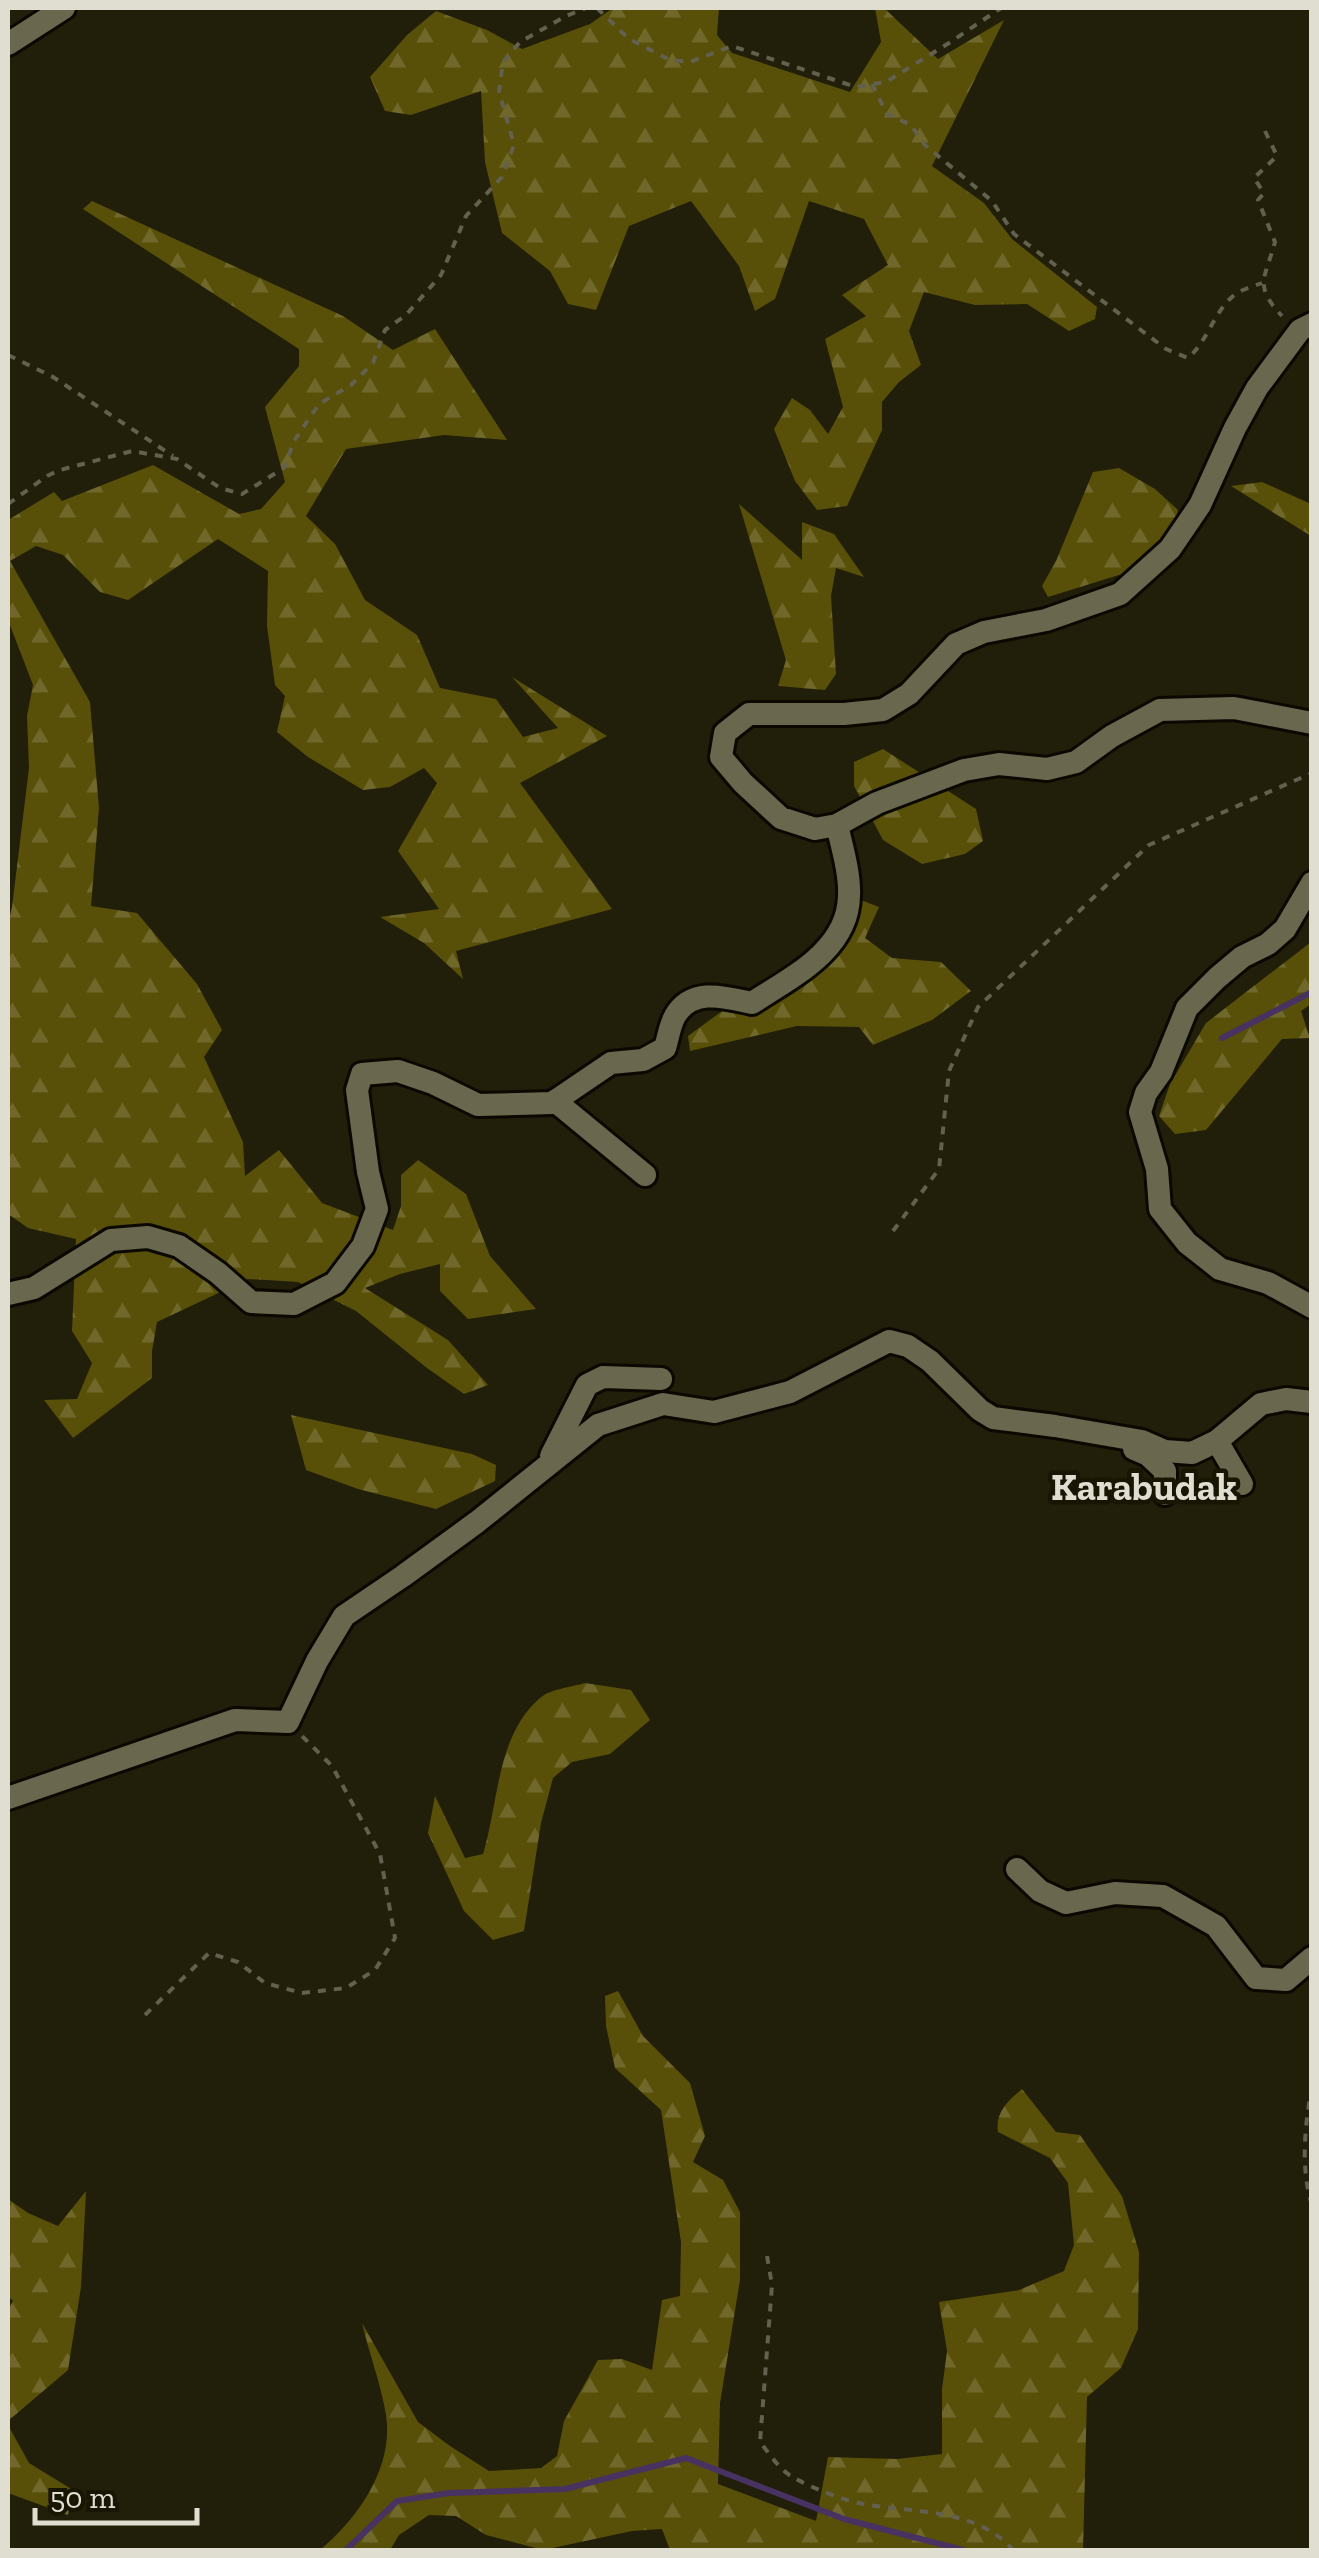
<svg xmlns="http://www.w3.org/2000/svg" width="1319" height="2558" viewBox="0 0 1319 2558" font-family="'Zilla Slab',serif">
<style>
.forest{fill:url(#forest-firs)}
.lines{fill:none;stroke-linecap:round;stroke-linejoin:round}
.stream{stroke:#483262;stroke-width:6}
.street-casing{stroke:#0b0800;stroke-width:28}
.path{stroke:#62604e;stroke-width:4;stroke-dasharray:8 8;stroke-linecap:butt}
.street{stroke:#6a674f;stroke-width:22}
.labels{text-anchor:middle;stroke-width:9;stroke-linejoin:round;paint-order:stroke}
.quarter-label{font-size:38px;font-weight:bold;fill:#dfded0;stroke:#181502}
</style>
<defs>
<pattern id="forest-firs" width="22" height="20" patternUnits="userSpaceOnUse" patternTransform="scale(2.5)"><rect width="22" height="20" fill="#584f08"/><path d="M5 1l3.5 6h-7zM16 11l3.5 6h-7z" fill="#70682b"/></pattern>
</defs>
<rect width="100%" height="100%" fill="#211e09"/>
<g class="forest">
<polygon points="613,8 719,8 717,35 732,53 850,92 881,42 875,8 884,8 938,59 1004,20 932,166 984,203 1012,239 1097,307 1095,319 1069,331 1027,304 975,305 924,292 909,331 921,365 899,382 882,402 882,430 847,506 817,510 795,481 774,429 792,398 810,410 828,434 843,407 825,339 866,316 842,295 888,265 864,219 809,201 775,299 755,311 739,266 691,201 629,226 596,310 568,304 550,271 502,233 485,162 481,91 411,115 385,111 370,77 407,35 436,11 487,30 522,49 590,24"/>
<polygon points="92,201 343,316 393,350 435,329 507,440 444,435 346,449 306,516 335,544 365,600 417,635 440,688 496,699 523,737 558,728 512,677 607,736 520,783 612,909 456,951 463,979 424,943 380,917 439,909 398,851 437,783 424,768 390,787 363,790 308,757 277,732 285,696 275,685 267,626 268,571 218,539 128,600 100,592 63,555 36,546 10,561 90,702 99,808 91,906 137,913 197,984 222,1030 204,1057 243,1142 245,1176 279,1150 322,1203 393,1230 401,1206 401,1175 418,1160 466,1194 490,1256 536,1309 468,1319 440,1291 440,1264 400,1274 365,1288 448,1340 488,1385 464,1394 427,1368 356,1311 298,1282 248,1279 157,1322 152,1351 152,1378 73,1438 44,1400 77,1399 92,1363 72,1331 76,1239 28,1228 8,1214 8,925 12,907 29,768 27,716 33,685 8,620 8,520 54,492 62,501 153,465 239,514 261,509 285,482 265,407 299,366 299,349 83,209"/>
<polygon points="1119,468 1155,489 1178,510 1175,527 1135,570 1048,597 1042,586 1056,561 1093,472"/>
<polygon points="1262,482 1311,504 1311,536 1231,486"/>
<polygon points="739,504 802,560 802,522 834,534 864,577 836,568 831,596 836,674 825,690 778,686 786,660"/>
<polygon points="883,749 976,809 983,841 965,854 922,864 883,840 854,786 854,762"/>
<polygon points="858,899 879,907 865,938 892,958 941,962 971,991 932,1020 873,1045 859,1027 797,1026 690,1051 688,1036 725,1009 757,1014 821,966"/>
<polygon points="1311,942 1311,1004 1301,1011 1310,1038 1282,1039 1206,1130 1175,1134 1159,1116 1170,1084 1206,1023"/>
<polygon points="291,1415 472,1454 496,1465 495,1481 436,1509 358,1489 306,1470"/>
<path d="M585 1683 631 1690 650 1720 610 1754 572 1762 553 1778 541 1823 524 1931 493 1940 464 1911 428 1833 435 1796 465 1858 483 1854C499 1802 496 1736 540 1698 550 1689 572 1687 585 1683Z"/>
<path d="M618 1991 643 2036 690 2083 705 2136 693 2162 723 2180 740 2212V2280L720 2403 718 2484 816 2521 828 2457 897 2459 942 2454V2389L947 2351 939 2302 1019 2290 1064 2271 1074 2245 1068 2183 1050 2158 998 2132C995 2112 1008 2101 1022 2089L1056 2132 1080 2135 1122 2196 1139 2252 1138 2329 1121 2368 1087 2397 1083 2550H670L662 2529 632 2531 543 2550 486 2535 456 2516 429 2515 399 2535 390 2550H320C358 2518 394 2468 386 2415 381 2384 369 2353 362 2323L418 2422 450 2446 489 2471 541 2468 557 2456 564 2421 598 2360 622 2359 652 2370 662 2300 680 2296 681 2242 661 2110 615 2068 606 2026 605 1996Z"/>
<polygon points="86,2191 81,2287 68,2370 8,2421 8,2309 13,2301 8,2296 8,2199 28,2213 58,2226"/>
<polygon points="8,2425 29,2463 73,2490 68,2515 8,2493"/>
</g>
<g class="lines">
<g class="stream">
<polyline points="1222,1038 1312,992"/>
<polyline points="346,2550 397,2501 449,2493 565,2489 686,2458 844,2519 963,2550"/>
</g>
<defs>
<g id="street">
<polyline points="8,44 64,8"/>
<polyline points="1312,324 1300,330 1257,388 1235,428 1200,505 1170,549 1120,594 1046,620 984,632 956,644 909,694 883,710 844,714 749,714 725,733 721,757 743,783 781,818 815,829 837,825 877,803 964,770 999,764 1047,769 1076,762 1112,736 1160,710 1234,708 1312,723"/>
<polyline points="1312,883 1285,929 1268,944 1242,957 1217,978 1187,1008 1161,1072 1146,1093 1140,1112 1157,1169 1160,1209 1187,1243 1220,1269 1268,1283 1312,1307"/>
<polyline points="555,1101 645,1175"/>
<path d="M8 1294 34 1288 111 1240 148 1237 179 1246 218 1273 251 1302 294 1304 335 1283 363 1246 377 1209 368 1172 357 1090 362 1074 398 1071 433 1083 478 1105 552 1103 611 1063 643 1060 665 1048C668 1038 670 1025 675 1016 692 987 725 997 752 1003 792 977 848 950 849 896 850 873 842 847 837 825"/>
<polyline points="1217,1441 1242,1484"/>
<polyline points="1134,1449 1148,1455 1165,1471 1165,1494"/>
<polyline points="551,1456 587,1385 603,1377 661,1379"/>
<polyline points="8,1798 235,1720 288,1722 317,1661 344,1616 403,1576 477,1522 598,1425 663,1404 714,1412 790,1392 889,1341 908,1346 930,1361 980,1410 993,1418 1055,1426 1142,1441 1165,1451 1192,1453 1217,1441 1261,1404 1286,1399 1312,1402"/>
<polyline points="1017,1869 1040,1891 1066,1903 1115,1893 1163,1896 1216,1926 1256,1978 1286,1980 1312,1958"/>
</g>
</defs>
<use href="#street" class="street-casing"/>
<g class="path">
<polyline points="597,8 629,39 670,60 690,62 732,46 856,87 886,82 949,43 1001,8"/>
<path d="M872 84 887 114 911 125 925 145 992 201 1014 234 1166 349 1188 358C1207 342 1213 314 1232 297 1239 290 1252 287 1262 283"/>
<path d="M1265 131 1277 156 1254 178 1264 193 1258 200 1275 242C1265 279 1253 285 1282 316"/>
<polyline points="8,355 53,377 173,456"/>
<polyline points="8,504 47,476 60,470 132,451 177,459 220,488 242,494 284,468 294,441 319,404 351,385 373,363 385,330 406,315 441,275 466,216 502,177 514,145 499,91 503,62 520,42 566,16 586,8"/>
<polyline points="893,1231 939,1169 949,1071 978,1007 1149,845 1312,773"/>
<polyline points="145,2015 209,1953 238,1962 265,1983 302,1993 346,1988 375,1970 395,1938 380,1854 332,1766 302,1736"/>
<path d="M1312 2086C1305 2124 1300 2168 1312 2205"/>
<path d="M767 2256 772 2285 760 2442C769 2453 779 2469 791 2476 811 2488 840 2499 863 2504 914 2513 977 2508 1013 2550"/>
</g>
<use href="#street" class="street"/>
</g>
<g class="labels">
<g class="quarter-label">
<text x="1144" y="1500">Karabudak</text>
</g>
</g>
<rect width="1319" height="2558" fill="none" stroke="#dfded0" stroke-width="20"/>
<path d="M35 2508v15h162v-15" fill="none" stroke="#dfded0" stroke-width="5"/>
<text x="50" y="2508" font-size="30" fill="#dfded0" stroke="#181502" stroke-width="8" paint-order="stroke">50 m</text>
</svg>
